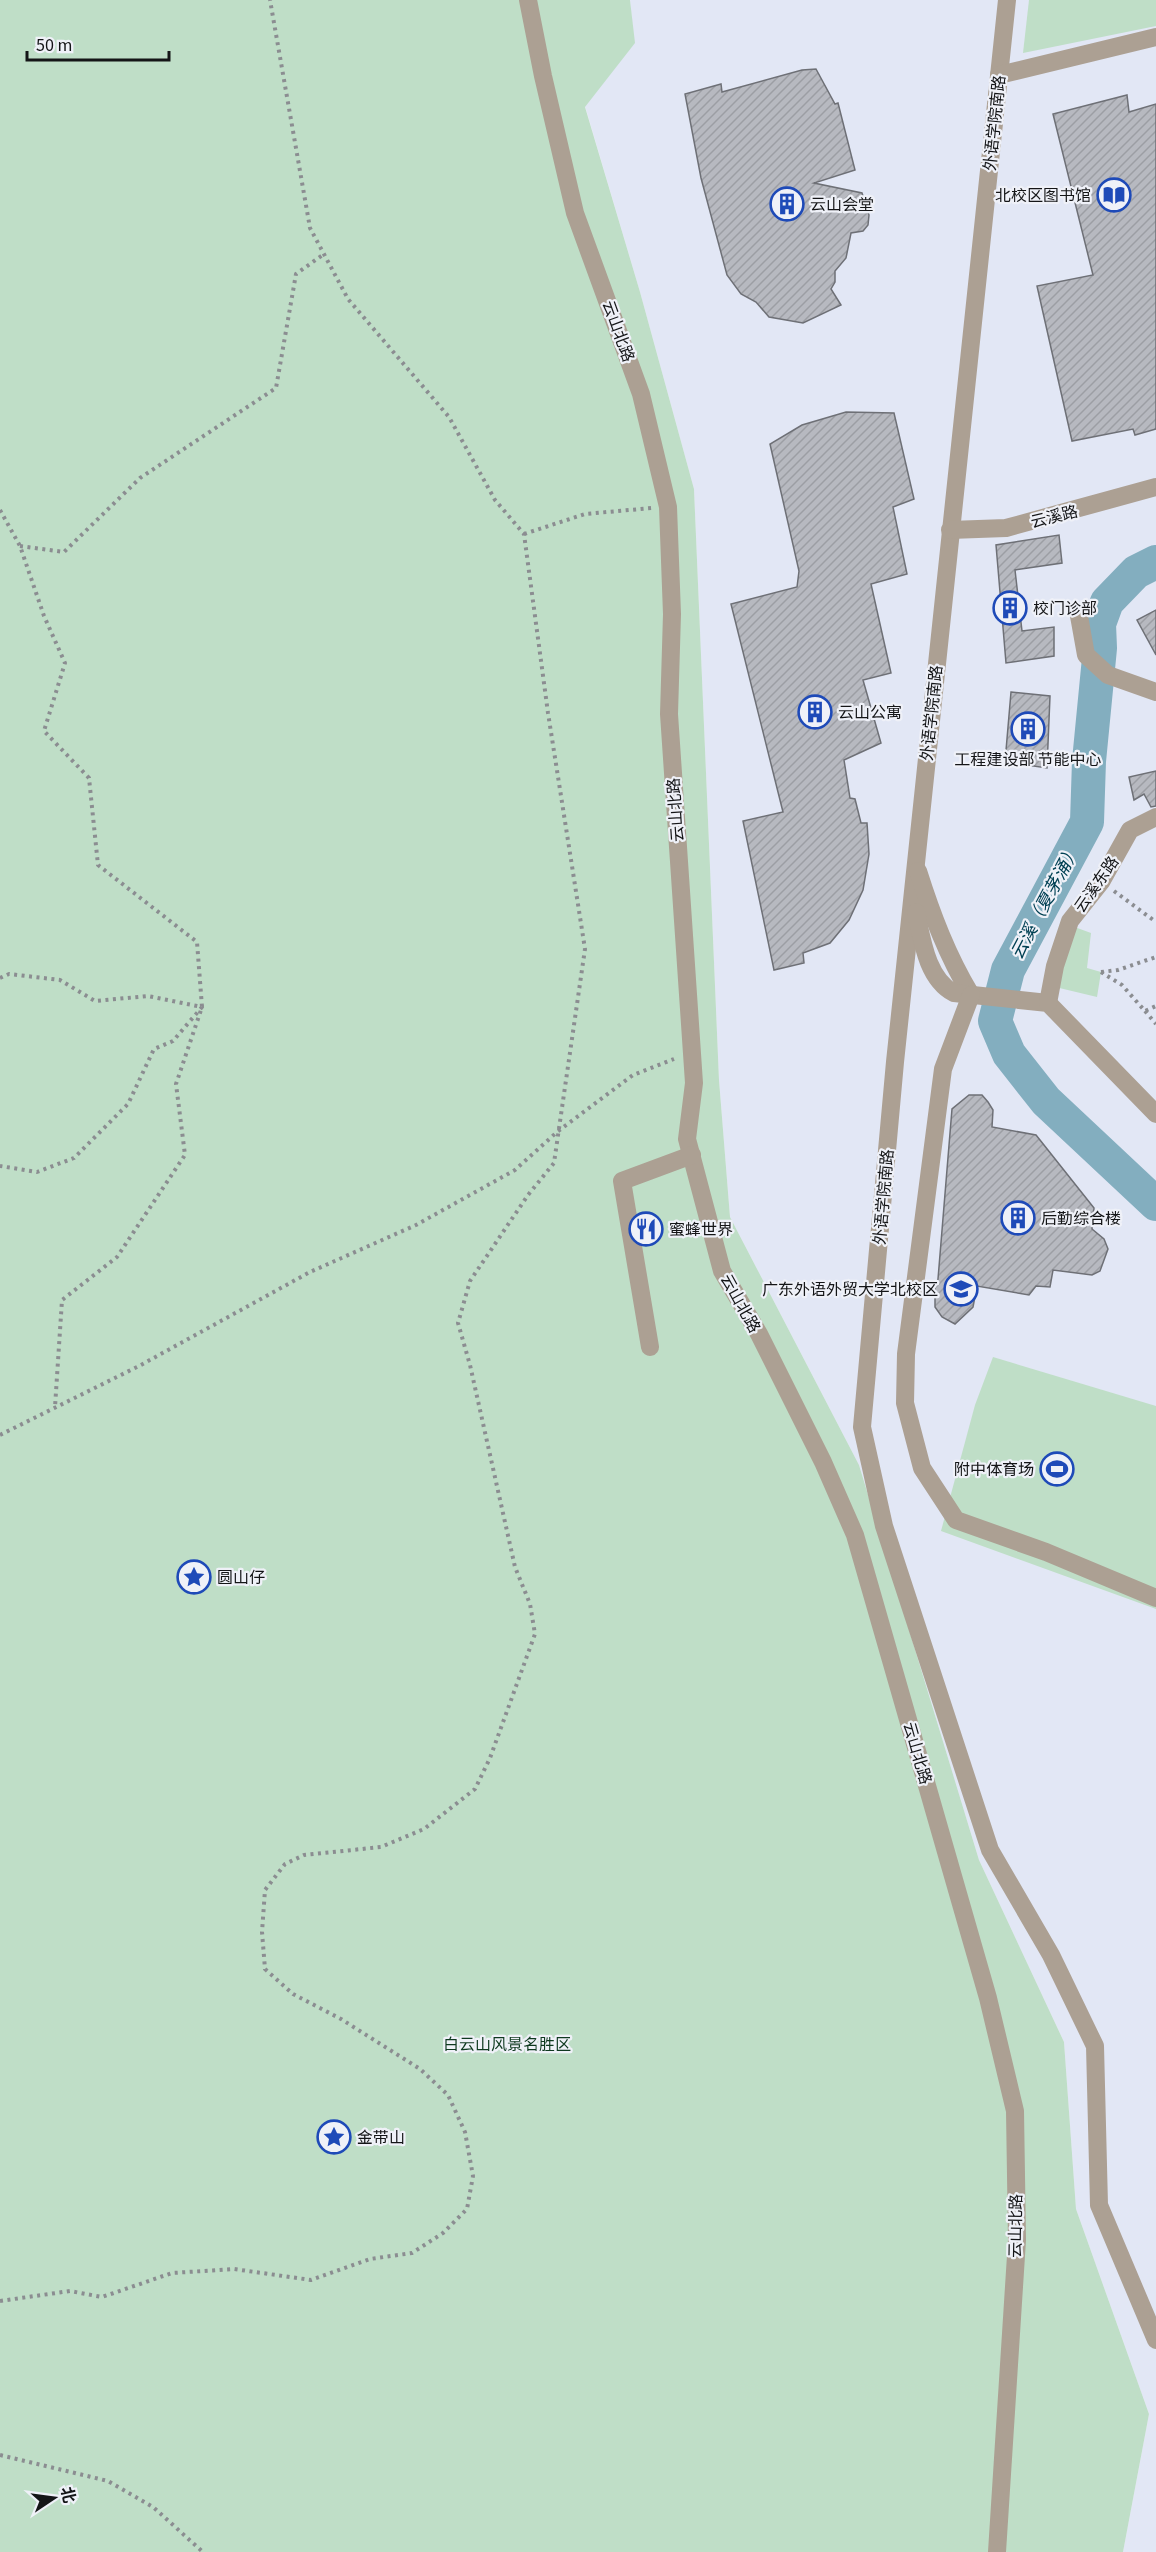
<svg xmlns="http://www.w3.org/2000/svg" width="1156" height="2552" viewBox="0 0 1156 2552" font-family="'Source Sans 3','Noto Sans SC',sans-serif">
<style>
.built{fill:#e2e7f5}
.park{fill:#bfdec7}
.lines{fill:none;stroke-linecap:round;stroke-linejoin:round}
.river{stroke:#83aebf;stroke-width:34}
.building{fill:url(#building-hatch);stroke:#6e7076;stroke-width:1.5}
.path{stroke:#8b8d91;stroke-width:4;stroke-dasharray:3 4.5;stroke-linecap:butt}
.minor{stroke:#aca093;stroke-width:18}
.labels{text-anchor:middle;stroke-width:4.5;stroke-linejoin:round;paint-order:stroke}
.street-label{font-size:16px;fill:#141517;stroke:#eff1f8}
.poi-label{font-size:16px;fill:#141517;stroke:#eff1f8;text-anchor:start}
.park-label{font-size:16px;fill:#0e391f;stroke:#eff1f8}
.water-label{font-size:18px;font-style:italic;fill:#004053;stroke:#eff1f8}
</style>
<defs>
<pattern id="building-hatch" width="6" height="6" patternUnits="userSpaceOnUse" patternTransform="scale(1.5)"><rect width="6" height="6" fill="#b7b9c0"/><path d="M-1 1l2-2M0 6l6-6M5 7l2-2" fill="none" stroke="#9c9ea4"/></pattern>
</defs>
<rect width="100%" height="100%" fill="#eff1f8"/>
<polygon class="built" points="630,0 1156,0 1156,2552 1123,2552 1149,2414 1076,2209 1064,2042 979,1860 859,1465 730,1217 719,1080 694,489 640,292 585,106 634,43"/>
<g class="park">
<polygon points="0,0 630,0 635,43 585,107 640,292 694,489 719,1080 730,1217 859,1465 979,1860 1064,2042 1076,2209 1149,2414 1123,2552 0,2552"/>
<polygon points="1029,0 1156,0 1156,26 1023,53"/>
<polygon points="1069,925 1091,933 1087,968 1101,972 1097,997 1051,986"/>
<polygon points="993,1357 1156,1406 1156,1609 941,1531 975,1405"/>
</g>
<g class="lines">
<polyline class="river" points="1156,562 1136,572 1107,602 1099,624 1100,648 1089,761 1087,822 1008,970 995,1021 1009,1054 1046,1101 1156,1204"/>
</g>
<g class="building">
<polygon points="816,69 835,104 838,103 855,170 814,183 862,193 869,215 868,225 863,231 851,233 846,258 835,271 835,282 831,289 841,305 803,323 769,317 756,302 741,294 727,275 701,178 685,94 721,84 722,92 802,70"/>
<polygon points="1127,95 1129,112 1156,104 1156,429 1135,435 1133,429 1072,441 1037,286 1093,275 1053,114"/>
<polygon points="846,412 894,413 914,499 893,507 907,574 871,584 891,673 863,680 881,743 844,760 850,798 855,799 861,823 867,823 869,854 863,890 849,920 830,943 803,953 804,963 774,970 743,821 783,812 731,604 797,587 799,571 770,444 802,425"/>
<polygon points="1059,535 1062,563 1015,570 1022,631 1054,627 1054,656 1006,663 996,545"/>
<polygon points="1156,610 1156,655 1137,620"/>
<polygon points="1011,692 1050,696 1047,768 1005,762"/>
<polygon points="1156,771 1156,806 1151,807 1144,794 1134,800 1129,777"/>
<polygon points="969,1095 982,1095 988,1102 993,1110 992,1127 1036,1135 1094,1208 1092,1229 1104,1239 1108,1249 1100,1271 1092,1275 1053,1270 1050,1287 1036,1286 1029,1295 977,1286 973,1307 955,1324 942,1317 935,1307 935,1287 938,1279 952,1109"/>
</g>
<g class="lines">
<g class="path">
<polyline points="0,510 20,546 44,616 65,663 44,731 89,778 98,865 197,942 202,1007 176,1084 185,1155 117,1257 62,1300 55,1407"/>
<polyline points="524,534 585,514 652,508"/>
<polyline points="20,546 64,552 140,478 276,388 296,274 324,254"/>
<polyline points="1114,891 1156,922"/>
<polyline points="1101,972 1122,985 1145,1011 1156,1006"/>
<polyline points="1101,972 1118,970 1156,957"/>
<polyline points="0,978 9,974 60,980 95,1001 148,996 202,1007 173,1041 154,1049 128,1104 74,1158 37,1172 0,1166"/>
<polyline points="1145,1011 1156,1024"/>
<polyline points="0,1435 139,1366 310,1272 416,1225 515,1170 557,1132 633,1075 674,1059"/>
<polyline points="0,2301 70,2291 102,2297 172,2273 234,2269 311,2280 370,2259 412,2253 443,2233 467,2209 473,2176 465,2132 448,2095 420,2069 341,2019 293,1994 265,1969 262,1932 265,1890 285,1864 304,1855 381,1847 424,1829 475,1789 490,1758 535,1634 530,1604 515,1567 470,1365 458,1323 470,1281 528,1195 554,1163 585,949 548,713 524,534 495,500 449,417 348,299 310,228 270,0"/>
<polyline points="0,2455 108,2481 153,2507 203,2552"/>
</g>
<g class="minor">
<polyline points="528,0 543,76 575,213 641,394 668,507 672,614 669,714 694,1083 687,1139 722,1271 759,1334 823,1462 855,1535 988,1998 1015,2111 1017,2240 997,2552"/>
<polyline points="1007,0 895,1062 862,1427 884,1526 990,1850 1051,1955 1095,2046 1099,2205 1156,2340"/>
<polyline points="999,75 1156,37"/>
<polyline points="950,530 1006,528 1156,487"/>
<polyline points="1079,616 1086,655 1108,675 1156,692"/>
<path d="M918 871C932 915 947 955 971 995"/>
<path d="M916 912C922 940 927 979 954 993L1048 1003 1156 1114"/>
<polyline points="971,995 943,1069 906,1354 905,1403 922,1468 956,1520 1046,1552 1156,1598"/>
<polyline points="1048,1003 1055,966 1070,921 1101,882 1130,830 1156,817"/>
<polyline points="650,1347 622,1181 692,1155"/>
</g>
</g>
<defs>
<symbol id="library-ring" viewBox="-11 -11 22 22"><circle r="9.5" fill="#eff1f8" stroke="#1e4ab8" stroke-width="1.5"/><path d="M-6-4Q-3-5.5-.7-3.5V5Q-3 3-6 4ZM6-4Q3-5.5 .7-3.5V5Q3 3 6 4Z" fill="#1e4ab8"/></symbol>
<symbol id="building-ring" viewBox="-11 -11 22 22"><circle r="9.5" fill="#eff1f8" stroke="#1e4ab8" stroke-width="1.5"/><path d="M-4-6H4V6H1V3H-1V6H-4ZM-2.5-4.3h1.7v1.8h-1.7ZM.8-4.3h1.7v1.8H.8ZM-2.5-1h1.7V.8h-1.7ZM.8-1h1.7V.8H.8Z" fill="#1e4ab8"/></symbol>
<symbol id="restaurant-ring" viewBox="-11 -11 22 22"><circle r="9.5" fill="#eff1f8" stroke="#1e4ab8" stroke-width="1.5"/><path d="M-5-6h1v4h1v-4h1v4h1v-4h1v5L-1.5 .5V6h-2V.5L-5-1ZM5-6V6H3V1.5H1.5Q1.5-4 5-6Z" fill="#1e4ab8"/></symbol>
<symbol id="university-ring" viewBox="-11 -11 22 22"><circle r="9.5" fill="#eff1f8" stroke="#1e4ab8" stroke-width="1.5"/><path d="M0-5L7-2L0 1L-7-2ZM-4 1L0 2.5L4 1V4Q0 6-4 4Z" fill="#1e4ab8"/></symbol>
<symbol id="stadium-ring" viewBox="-11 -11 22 22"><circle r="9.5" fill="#eff1f8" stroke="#1e4ab8" stroke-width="1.5"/><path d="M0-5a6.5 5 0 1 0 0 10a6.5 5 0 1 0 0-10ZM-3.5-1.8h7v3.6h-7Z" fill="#1e4ab8"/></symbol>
<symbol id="sight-ring" viewBox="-11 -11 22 22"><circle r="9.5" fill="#eff1f8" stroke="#1e4ab8" stroke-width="1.5"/><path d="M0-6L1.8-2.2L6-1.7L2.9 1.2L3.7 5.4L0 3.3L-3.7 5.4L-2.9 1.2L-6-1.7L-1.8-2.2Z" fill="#1e4ab8"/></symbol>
</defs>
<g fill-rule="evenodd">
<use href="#library-ring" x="1095" y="176" width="38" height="38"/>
<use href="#building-ring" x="768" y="185" width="38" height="38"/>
<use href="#building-ring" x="991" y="589" width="38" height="38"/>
<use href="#building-ring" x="796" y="693" width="38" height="38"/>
<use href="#building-ring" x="1009" y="710" width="38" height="38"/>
<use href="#building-ring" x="999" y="1199" width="38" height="38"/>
<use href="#restaurant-ring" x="627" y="1210" width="38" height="38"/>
<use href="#university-ring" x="942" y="1270" width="38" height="38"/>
<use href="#stadium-ring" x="1038" y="1450" width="38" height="38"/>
<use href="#sight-ring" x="175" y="1558" width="38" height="38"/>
<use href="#sight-ring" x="315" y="2118" width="38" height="38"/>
</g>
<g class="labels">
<g class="street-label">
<text transform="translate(994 123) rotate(-84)" y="6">外语学院南路</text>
<text transform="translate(619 331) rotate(70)" y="6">云山北路</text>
<text transform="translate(1054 516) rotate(-14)" y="6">云溪路</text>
<text transform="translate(931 713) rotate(-84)" y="6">外语学院南路</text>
<text transform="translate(675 810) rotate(-94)" y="6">云山北路</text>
<text transform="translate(1096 884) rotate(-55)" y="6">云溪东路</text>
<text transform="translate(883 1197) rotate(-85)" y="6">外语学院南路</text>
<text transform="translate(741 1303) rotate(61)" y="6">云山北路</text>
<text transform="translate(918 1753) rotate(74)" y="6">云山北路</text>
<text transform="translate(1015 2226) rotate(-89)" y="6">云山北路</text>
</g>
<g class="poi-label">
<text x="1091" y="201" text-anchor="end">北校区图书馆</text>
<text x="810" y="210">云山会堂</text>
<text x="1033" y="614">校门诊部</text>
<text x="838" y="718">云山公寓</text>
<text x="1028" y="765" text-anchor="middle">工程建设部 节能中心</text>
<text x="1041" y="1224">后勤综合楼</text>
<text x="669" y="1235">蜜蜂世界</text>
<text x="938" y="1295" text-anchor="end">广东外语外贸大学北校区</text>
<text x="1034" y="1475" text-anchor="end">附中体育场</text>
<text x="217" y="1583">圆山仔</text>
<text x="357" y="2143">金带山</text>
</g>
<g class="park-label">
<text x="507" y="2050">白云山风景名胜区</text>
</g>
<g class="water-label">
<text transform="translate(1045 902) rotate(-62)" y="6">云溪（夏茅涌）</text>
</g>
</g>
<g transform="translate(54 2498) rotate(77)" stroke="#eff1f8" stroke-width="4.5" paint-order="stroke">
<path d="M0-4.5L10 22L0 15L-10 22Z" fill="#141517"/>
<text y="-9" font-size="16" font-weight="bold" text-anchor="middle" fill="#141517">北</text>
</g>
<path d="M27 51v9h142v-9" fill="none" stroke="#141517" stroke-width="3"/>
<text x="36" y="51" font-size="18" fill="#141517" stroke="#eff1f8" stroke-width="4.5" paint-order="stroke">50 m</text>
</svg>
